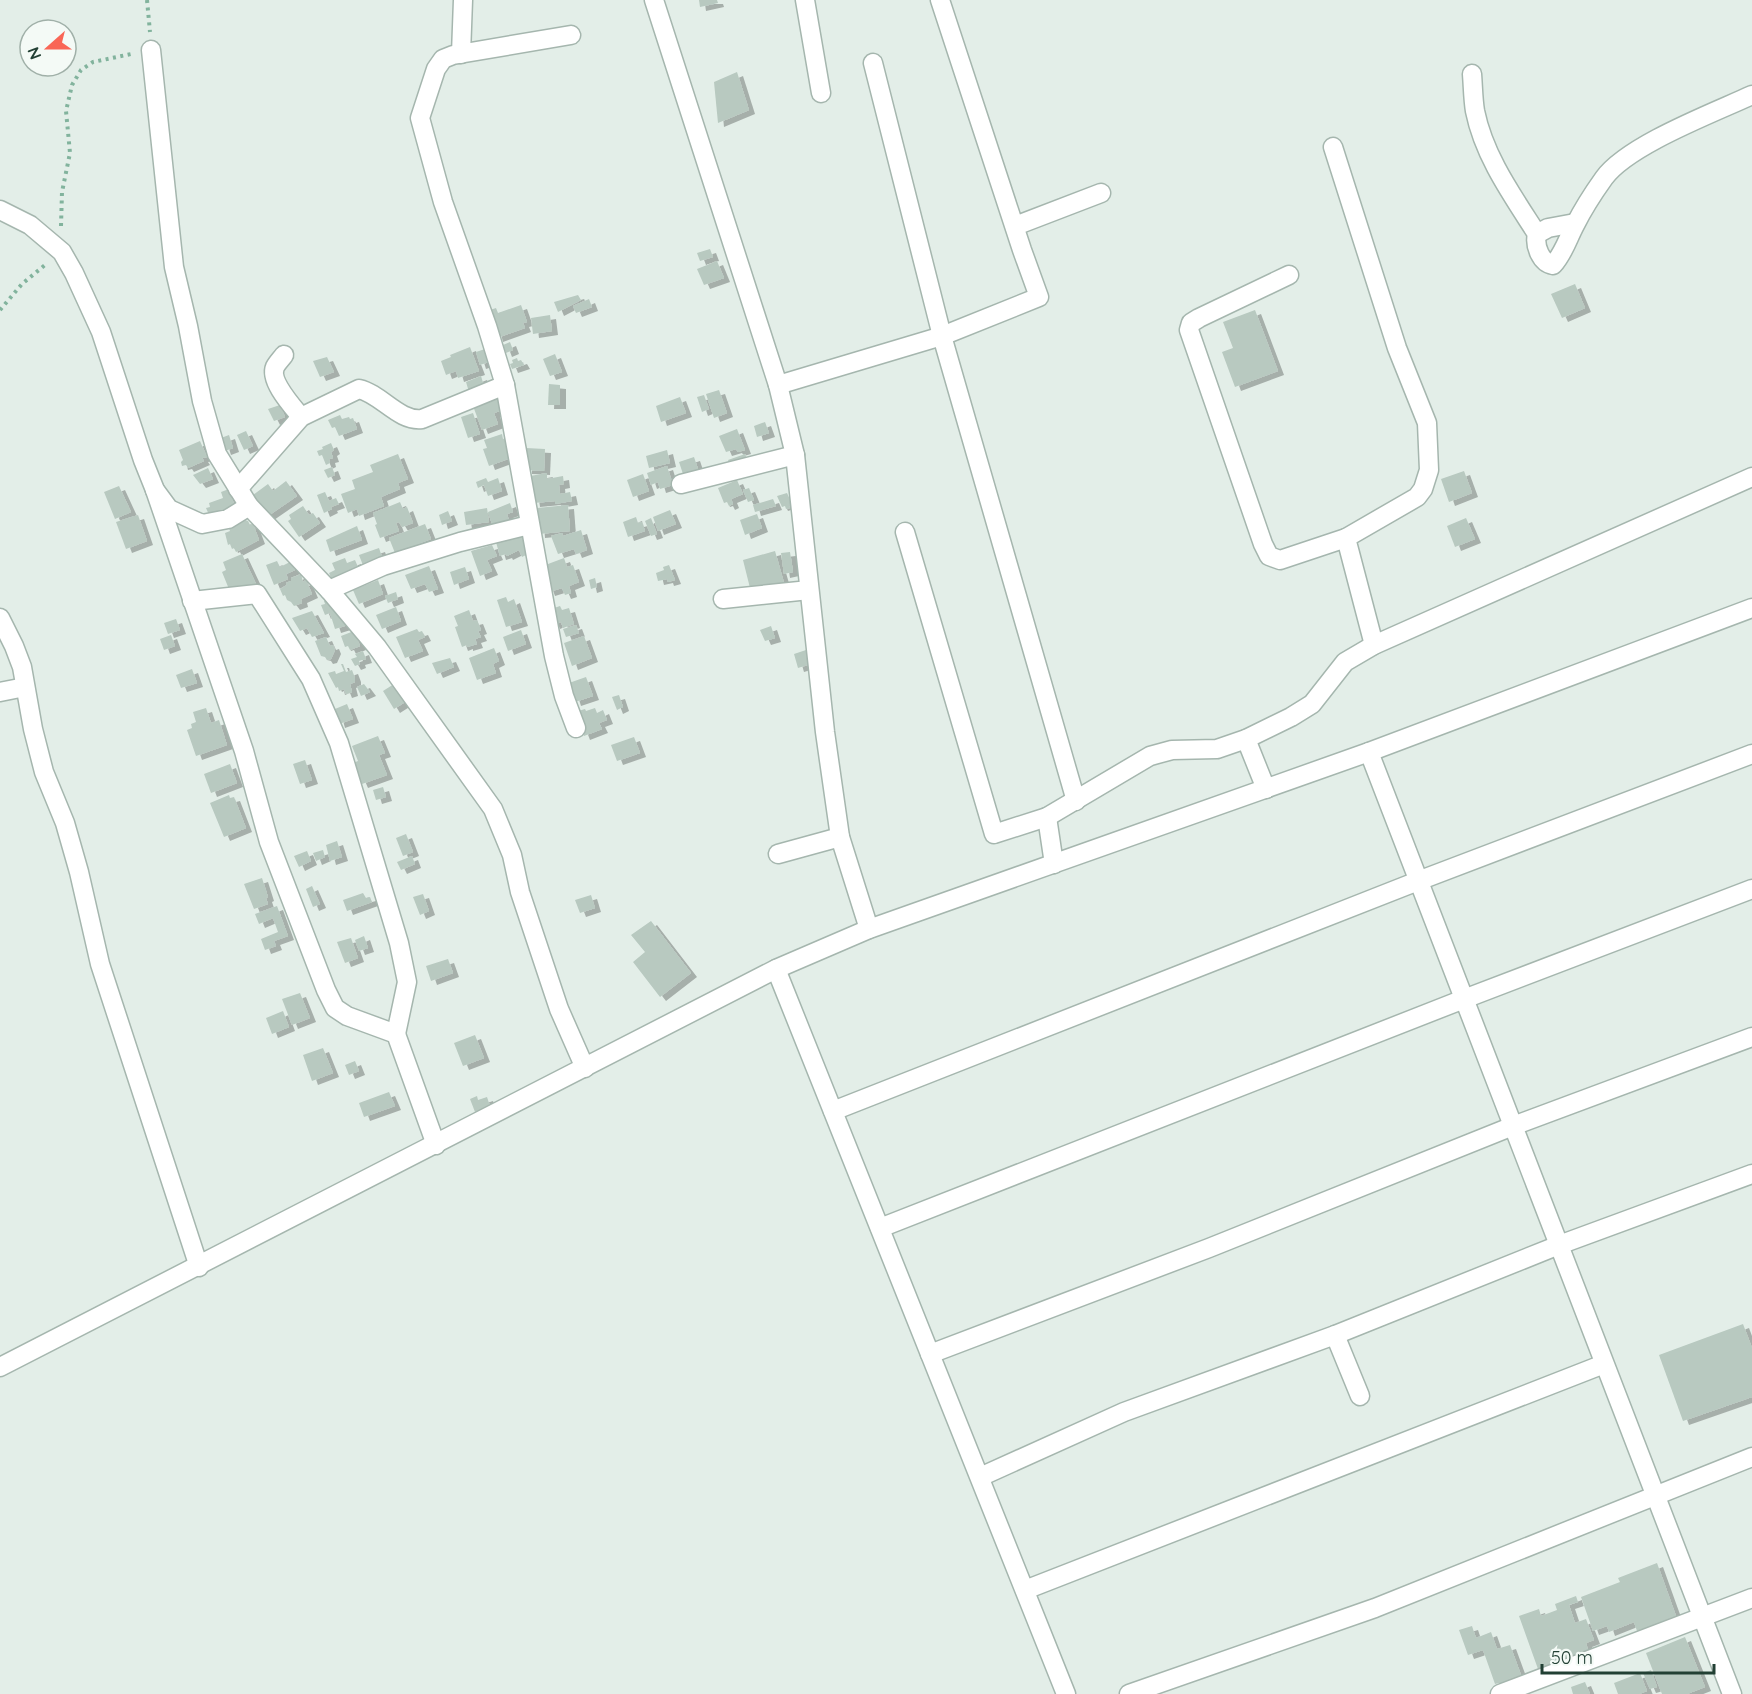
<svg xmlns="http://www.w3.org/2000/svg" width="1752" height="1694" viewBox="0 0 1752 1694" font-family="Quicksand,sans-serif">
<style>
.building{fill:#b8c9c0;filter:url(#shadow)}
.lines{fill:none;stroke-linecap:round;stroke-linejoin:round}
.minor-casing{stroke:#a5b6ae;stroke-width:21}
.path{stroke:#82b39d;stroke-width:4;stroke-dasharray:3 4.5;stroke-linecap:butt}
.minor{stroke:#fff;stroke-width:18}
</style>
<defs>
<filter id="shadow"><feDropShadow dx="6" dy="4" stdDeviation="0" flood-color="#0004"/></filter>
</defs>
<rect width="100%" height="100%" fill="#e3eee8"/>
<g class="building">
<polygon points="699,0 717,0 718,3 700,7"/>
<polygon points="737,72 749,110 718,123 714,82"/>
<polygon points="710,249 713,257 700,261 697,253"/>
<polygon points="717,261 724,278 704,285 697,269"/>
<polygon points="1575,284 1585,308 1562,318 1551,294"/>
<polygon points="578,295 581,300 558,312 554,302"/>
<polygon points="589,299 592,307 576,313 573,306"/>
<polygon points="521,305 527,322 523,323 525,328 497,338 490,310 496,308 498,313"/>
<polygon points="1255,310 1278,371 1235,387 1222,352 1233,348 1223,322"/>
<polygon points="550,315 552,331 533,334 531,318"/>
<polygon points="510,342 513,350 506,353 503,345"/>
<polygon points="470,347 479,371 458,378 456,371 446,375 441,361 451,357 450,355"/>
<polygon points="485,349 489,362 480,365 476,352"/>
<polygon points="555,354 562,372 550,376 543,359"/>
<polygon points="327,357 334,372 320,377 313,361"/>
<polygon points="517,358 518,361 521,360 524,365 512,369 510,364 513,363 512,360"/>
<polygon points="481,376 484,386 469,392 466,382"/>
<polygon points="549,384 560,385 560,405 548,405"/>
<polygon points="719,390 727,413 714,418 706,394"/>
<polygon points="704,395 709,409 702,412 697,397"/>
<polygon points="498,396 503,410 494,413 498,424 482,430 473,406"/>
<polygon points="680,397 686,413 661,422 656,406"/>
<polygon points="280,405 285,417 274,421 268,409"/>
<polygon points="473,413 480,434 468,438 461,417"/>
<polygon points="340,415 342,419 349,417 350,419 353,418 357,429 339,436 335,427 332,428 328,420"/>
<polygon points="765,422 769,433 757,437 754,426"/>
<polygon points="737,429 745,450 738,452 736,449 726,452 719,436"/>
<polygon points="246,431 253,446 244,450 237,435"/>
<polygon points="502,434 503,439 510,436 511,458 489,466 483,449 487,448 484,440"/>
<polygon points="229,435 233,448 225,451 221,438"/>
<polygon points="200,441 207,457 202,458 204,461 188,468 186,465 182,466 181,462 183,460 179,450"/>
<polygon points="331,443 334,450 331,452 333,458 329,459 330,463 326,465 322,455 319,456 317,451 323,449 322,447"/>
<polygon points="526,448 545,449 544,471 526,470"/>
<polygon points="667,450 670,463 649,468 646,456"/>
<polygon points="398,454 408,479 398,483 400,489 381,497 384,506 359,516 357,509 348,513 341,494 355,489 352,480 373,472 370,465"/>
<polygon points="745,454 748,462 731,468 728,460"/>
<polygon points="694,457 700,475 685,480 679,462"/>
<polygon points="667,466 673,485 660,489 658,482 651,485 647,473"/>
<polygon points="332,467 335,475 328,478 324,470"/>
<polygon points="208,468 213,479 200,484 193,475"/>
<polygon points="1464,471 1472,493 1449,502 1441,479"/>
<polygon points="547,473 547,479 563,476 564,484 559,485 560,494 570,492 572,501 555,504 555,501 534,503 530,476"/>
<polygon points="643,474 649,491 633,497 627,480"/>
<polygon points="486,478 488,482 498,478 502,491 488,496 484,485 478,488 476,482"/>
<polygon points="737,480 743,494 731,499 733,504 729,506 727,502 724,503 718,488"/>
<polygon points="286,481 297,496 268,516 253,495 268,484 273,491"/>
<polygon points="119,486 131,512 115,519 104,492"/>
<polygon points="749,488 754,500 748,502 743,490"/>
<polygon points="229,489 234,504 232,505 233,508 210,517 206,508 210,507 209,503 223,498 221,492"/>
<polygon points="325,492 329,501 336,498 339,504 331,507 332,509 324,513 317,495"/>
<polygon points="787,493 792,504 789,505 790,508 786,509 785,506 782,507 777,496"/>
<polygon points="773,499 776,506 755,512 753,505"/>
<polygon points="400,502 403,509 407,507 413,523 402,527 399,522 396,523 399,531 380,538 375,525 377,524 373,513"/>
<polygon points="510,503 513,512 507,514 510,524 494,530 488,512"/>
<polygon points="568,505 570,531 539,534 537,508"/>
<polygon points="303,506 309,515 313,513 320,523 299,537 288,521 291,519 289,515"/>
<polygon points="487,508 489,522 466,525 464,512"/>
<polygon points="670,510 676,524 658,531 653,517"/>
<polygon points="448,511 452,521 442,525 439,515"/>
<polygon points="757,514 762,528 745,535 740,520"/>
<polygon points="138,515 147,541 126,549 116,522"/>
<polygon points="636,517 638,523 642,522 645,531 628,537 623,522"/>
<polygon points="651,518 657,534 651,536 645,521"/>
<polygon points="1466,518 1475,539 1455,547 1447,526"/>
<polygon points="245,520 248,521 250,525 253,524 259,540 236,552 234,548 232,549 230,544 228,545 225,533 230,531 228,526"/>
<polygon points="425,524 431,539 395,553 389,538"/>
<polygon points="357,526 362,540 330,552 326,540"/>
<polygon points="581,530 587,550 576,554 574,549 558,554 551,536 562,533 563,536"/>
<polygon points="522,532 528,543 524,545 528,554 522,557 519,550 507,556 506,554 500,556 495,539"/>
<polygon points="492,545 497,556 487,560 492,571 480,576 471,551"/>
<polygon points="379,548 383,560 364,568 359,555"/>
<polygon points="775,551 784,583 751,592 743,560"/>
<polygon points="790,552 793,572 784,574 781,553"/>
<polygon points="242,554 256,584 231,594 222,572 226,570 223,562"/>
<polygon points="345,558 347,563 355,560 358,567 350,570 352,575 333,582 329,573 335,570 332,563"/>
<polygon points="564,558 567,567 573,565 579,582 569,586 571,593 565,595 562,588 549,592 540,567"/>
<polygon points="277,561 280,567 292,561 295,570 286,574 288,579 274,585 266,565"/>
<polygon points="669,565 675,580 668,582 667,579 658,581 656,573 664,570 663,567"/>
<polygon points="429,566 438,589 429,592 425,584 411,589 405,575"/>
<polygon points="465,567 469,579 454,585 450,572"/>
<polygon points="301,574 303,582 306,580 312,594 301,599 302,603 294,606 291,602 287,600 285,595 283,596 280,589 287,585 286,583 291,581 291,578"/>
<polygon points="595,578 597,587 591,589 589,580"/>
<polygon points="378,580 383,594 359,604 353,590"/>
<polygon points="396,592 398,599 388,603 385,596"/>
<polygon points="506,597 508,602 514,599 522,622 506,627 497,600"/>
<polygon points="332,598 340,620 346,618 348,625 335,629 330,613 325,615 321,605 325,604 324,601"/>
<polygon points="560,606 562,610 569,608 574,624 563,628 561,622 554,625 548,610"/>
<polygon points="396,607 401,621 382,629 376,615"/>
<polygon points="469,610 473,621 477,620 481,630 478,631 481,637 475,639 477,644 467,647 467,645 462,647 455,627 458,626 454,616"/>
<polygon points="312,611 324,633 312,637 307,628 300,631 292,618"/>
<polygon points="176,619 180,630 168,634 164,623"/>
<polygon points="576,625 579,633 566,637 563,629"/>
<polygon points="771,626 775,638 765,641 760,630"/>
<polygon points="417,629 419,632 422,631 425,637 418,640 423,651 405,658 396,637"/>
<polygon points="521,630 526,644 508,651 503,637"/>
<polygon points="354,631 360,646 350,650 348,646 345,647 341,636"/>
<polygon points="171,635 175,646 164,650 160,639"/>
<polygon points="584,636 592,658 572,666 564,643"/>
<polygon points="326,637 330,646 333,645 335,650 331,659 327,660 325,657 321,656 315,641"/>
<polygon points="494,648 499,661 493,664 496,673 477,680 469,658"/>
<polygon points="806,650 811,664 798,668 794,654"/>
<polygon points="363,651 366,659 359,661 360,664 355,666 351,659 357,657 355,654"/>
<polygon points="450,658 454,667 437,674 432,663"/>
<polygon points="341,664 343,664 346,672 352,670 355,678 355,682 350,684 352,692 346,694 344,689 339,691 338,687 336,688 328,673 335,671 336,674 344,671"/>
<polygon points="192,669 197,683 181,688 176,675"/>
<polygon points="586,677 593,696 575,702 569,683"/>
<polygon points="364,684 370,692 361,696 357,687"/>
<polygon points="394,684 405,702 394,709 383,691"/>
<polygon points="619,695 623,707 617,710 612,697"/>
<polygon points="347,704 353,719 339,724 335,709"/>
<polygon points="206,708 211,723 219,720 227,745 196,756 187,730 192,728 191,724 196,722 193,712"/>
<polygon points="595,708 597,713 603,710 607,720 599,723 602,729 584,736 575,712 585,709 586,711"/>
<polygon points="378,736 385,753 379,755 387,775 362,784 353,763 358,761 352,746"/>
<polygon points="634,737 640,753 617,761 611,745"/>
<polygon points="305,760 312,780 300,784 293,764"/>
<polygon points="230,764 237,783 211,793 204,774"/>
<polygon points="383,787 386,797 376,800 373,790"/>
<polygon points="229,795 230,798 234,797 246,828 224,837 210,803"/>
<polygon points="406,834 413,852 403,856 396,838"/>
<polygon points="337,841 342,857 330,861 326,845"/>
<polygon points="323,850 325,857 316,861 313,853"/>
<polygon points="307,851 311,861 299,867 294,856"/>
<polygon points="412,856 415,864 401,870 397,862"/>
<polygon points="262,878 268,897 266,898 268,904 254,909 244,884"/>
<polygon points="312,886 320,904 313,907 306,889"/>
<polygon points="363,893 366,898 370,897 372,902 347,911 343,900"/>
<polygon points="423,894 429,911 420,915 413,897"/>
<polygon points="591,895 595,908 580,913 575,900"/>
<polygon points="277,906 288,936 274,941 276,946 265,950 261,939 278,932 273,918 259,924 255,914"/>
<polygon points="651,921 691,973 660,997 633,962 645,952 631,935"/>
<polygon points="364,936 368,948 359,951 355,940"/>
<polygon points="351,938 358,958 345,963 337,942"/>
<polygon points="448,959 453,973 431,981 426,966"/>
<polygon points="300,993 310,1018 292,1025 282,999"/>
<polygon points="283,1011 289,1027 272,1034 266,1018"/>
<polygon points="475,1035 484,1058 463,1066 454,1043"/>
<polygon points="323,1048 333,1073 312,1081 303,1055"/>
<polygon points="355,1061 359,1071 349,1075 345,1065"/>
<polygon points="389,1092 395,1106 364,1117 359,1103"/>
<polygon points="477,1096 478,1100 487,1097 490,1106 475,1112 470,1099"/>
<polygon points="1743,1324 1752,1348 1752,1397 1683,1421 1659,1355"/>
<polygon points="1657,1563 1676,1616 1637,1631 1634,1622 1609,1632 1607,1626 1593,1631 1581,1597 1620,1582 1618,1578"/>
<polygon points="1576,1596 1578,1602 1569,1605 1575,1623 1586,1619 1594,1640 1586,1643 1588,1650 1538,1669 1519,1616 1539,1609 1541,1616 1557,1610 1555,1604"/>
<polygon points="1472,1626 1476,1638 1491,1632 1497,1649 1510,1645 1521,1675 1509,1679 1511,1685 1502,1689 1499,1683 1495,1684 1483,1650 1468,1655 1459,1630"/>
<polygon points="1685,1637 1705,1687 1687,1694 1662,1694 1646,1653"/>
<polygon points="1651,1670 1657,1687 1650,1689 1643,1673"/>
<polygon points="1640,1673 1647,1691 1639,1694 1618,1694 1614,1683"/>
<polygon points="1585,1682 1590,1694 1573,1694 1571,1687"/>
</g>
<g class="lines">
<defs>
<g id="minor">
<polyline points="654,0 778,385 795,455 825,732 840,837 869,929"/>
<polyline points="805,0 821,93"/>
<polyline points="571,35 453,55 443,59 436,69 420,118 443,202 487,326 505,385 554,656 564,696 576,728"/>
<polyline points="151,50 174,267 188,326 202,401 217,454 249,506 329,590 377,647 493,809 512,855 520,892 559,1009 585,1068"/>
<polyline points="461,54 463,0"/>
<polyline points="873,63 942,336 1076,801"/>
<path d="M1472 74C1473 86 1473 99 1475 111 1484 156 1512 195 1537 234 1534 246 1541 263 1553 265 1564 253 1568 238 1575 225 1583 209 1594 192 1604 178 1628 145 1713 113 1752 95"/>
<polyline points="1333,147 1397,348 1427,423 1429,470 1423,489 1417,497 1346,538 1374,645"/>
<polyline points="0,210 30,225 62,252 74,273 101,332 143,460 155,490 169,509 202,524 228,519 249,506"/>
<polyline points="1015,226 1101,193"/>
<polyline points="1537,234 1548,228 1575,223"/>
<polyline points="1289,275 1199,318 1191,323 1189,330 1263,544 1269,556 1280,560 1346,538"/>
<path d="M284 355C281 359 277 363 275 367 269 381 293 407 301 417"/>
<polyline points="778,385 942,336 1039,297 1022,250 940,0"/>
<polyline points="681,484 795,455"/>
<path d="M238 489 301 417 359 389C381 394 399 422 422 419L505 385"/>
<polyline points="155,490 244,751 269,842 326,990 335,1008 347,1016 396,1034 436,1145"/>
<polyline points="905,532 994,834 1047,817 1150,756 1172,750 1217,749 1246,739 1291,717 1312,704 1345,662 1374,645 1752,477"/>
<polyline points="329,590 383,566 460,542 529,525"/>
<polyline points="723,599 809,590"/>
<polyline points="192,601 257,594 311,679 339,743 399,943 407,982 396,1034"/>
<polyline points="0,618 14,646 22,667 33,729 44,772 65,823 79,872 100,964 199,1267"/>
<polyline points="0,692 25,687"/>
<polyline points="1246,739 1266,789"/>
<polyline points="1369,752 1732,1694"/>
<polyline points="1047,817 1054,864"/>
<polyline points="778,854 840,837"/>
<polyline points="776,969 1066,1694"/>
<polyline points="833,1111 1418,881 1752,754"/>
<polyline points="880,1228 1464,999 1752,889"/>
<polyline points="1335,1335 1360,1396"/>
<polyline points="930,1354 1209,1248 1513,1126 1752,1037"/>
<polyline points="0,1367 776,969 869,929 1369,752 1752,608"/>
<polyline points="980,1477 1124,1412 1335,1335 1559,1245 1752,1174"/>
<polyline points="1025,1590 1604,1364"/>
<polyline points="1129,1694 1375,1608 1752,1457"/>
<polyline points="1500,1694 1752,1598"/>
</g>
</defs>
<use href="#minor" class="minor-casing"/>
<g class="path">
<polyline points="147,0 150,32"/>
<polyline points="61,226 62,192 70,153 66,111 72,85 81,70 93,62 131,54"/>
<polyline points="0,310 22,284 45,265"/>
</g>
<use href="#minor" class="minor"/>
</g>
<g transform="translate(48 48) rotate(249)"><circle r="28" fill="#f4faf6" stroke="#a0b0a8" stroke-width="1.5"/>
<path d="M0-4.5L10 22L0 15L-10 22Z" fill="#f96656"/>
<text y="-9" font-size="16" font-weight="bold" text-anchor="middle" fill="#224034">N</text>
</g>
<path d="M1542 1664v9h172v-9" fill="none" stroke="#224034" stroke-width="3"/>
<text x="1551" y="1664" font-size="18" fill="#224034" stroke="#f4faf6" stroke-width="4.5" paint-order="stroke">50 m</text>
</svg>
